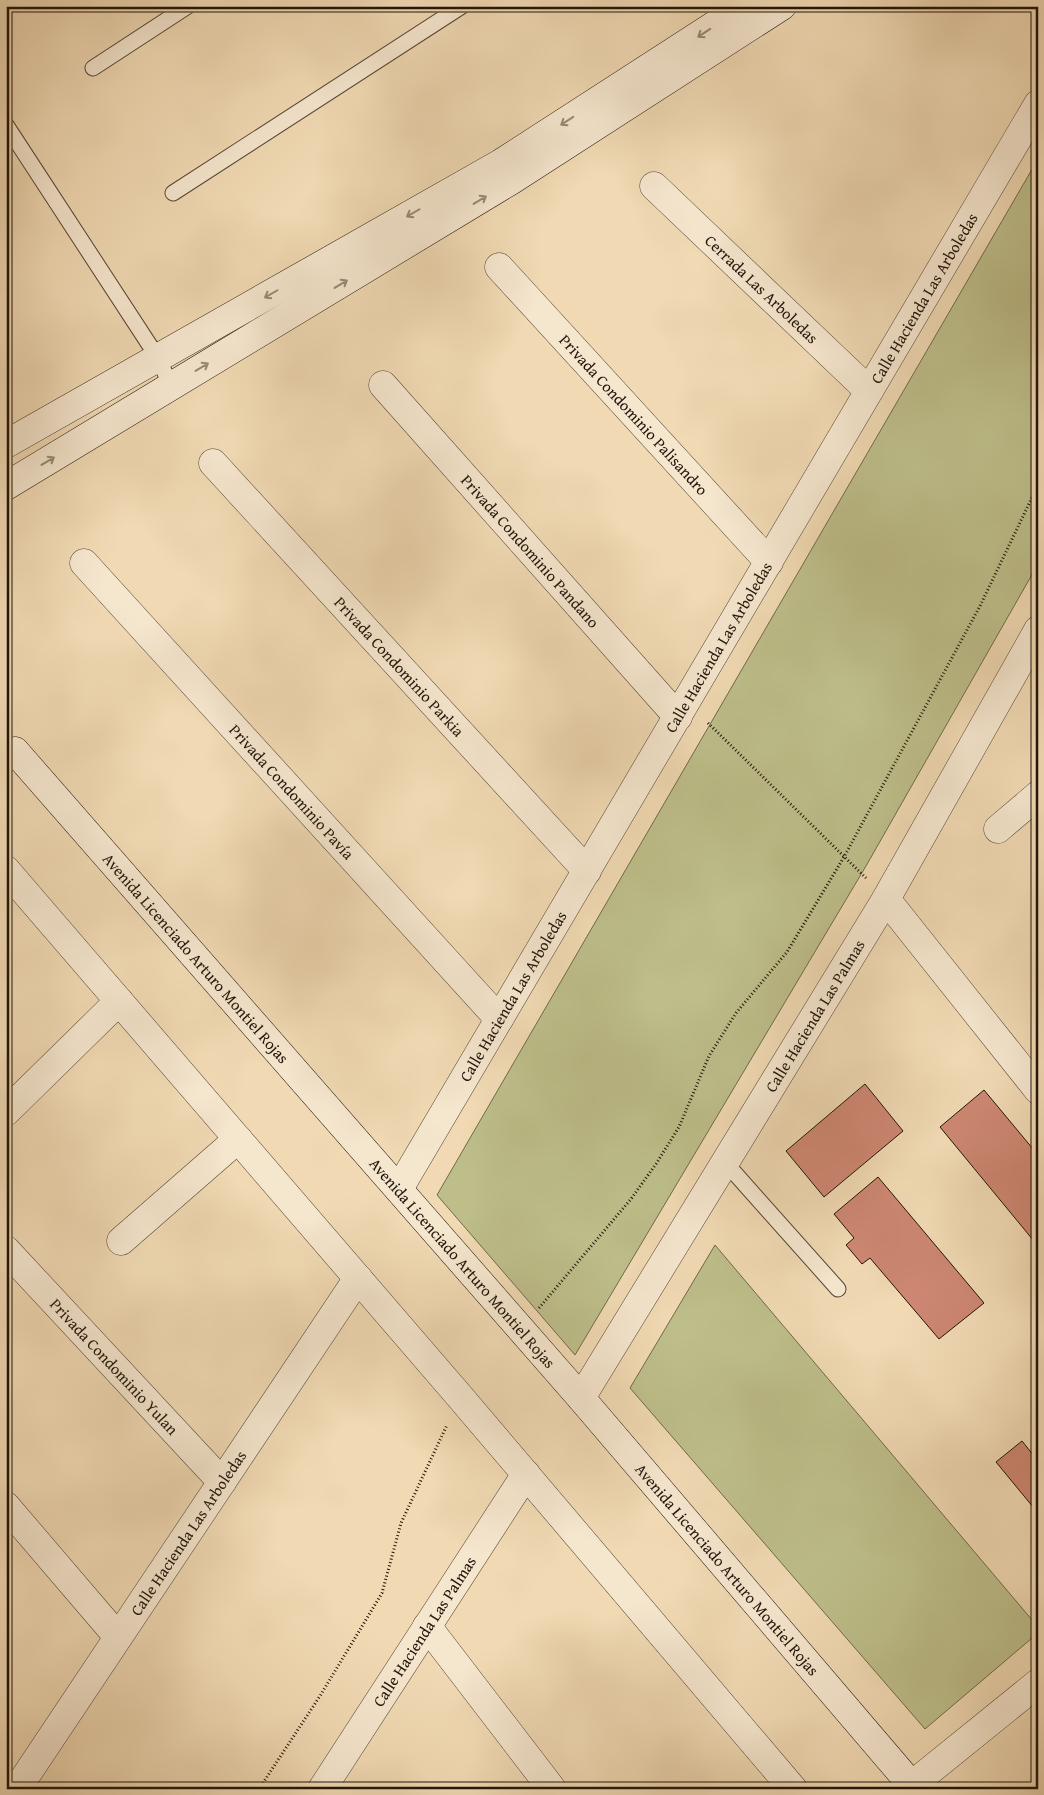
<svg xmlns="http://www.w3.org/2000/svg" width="1044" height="1795" viewBox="0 0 1044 1795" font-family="'Gentium Book Plus',serif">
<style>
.green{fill:#bdbe8a;stroke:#6f694a}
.building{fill:#cd8772;stroke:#21140a}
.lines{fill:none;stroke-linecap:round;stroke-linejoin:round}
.service-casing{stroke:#554534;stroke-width:17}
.minor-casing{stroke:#554534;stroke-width:29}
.tertiary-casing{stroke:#554534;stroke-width:29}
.secondary-casing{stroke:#21140a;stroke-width:29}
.path{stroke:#21140a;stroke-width:3;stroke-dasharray:1 2.5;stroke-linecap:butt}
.service{stroke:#f5e6ce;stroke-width:15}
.minor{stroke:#f5e6ce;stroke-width:28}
.tertiary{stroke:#f5e6ce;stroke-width:28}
.secondary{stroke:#f5e6ce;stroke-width:28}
.oneway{stroke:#968876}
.labels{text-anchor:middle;stroke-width:4.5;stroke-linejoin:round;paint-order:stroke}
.street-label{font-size:16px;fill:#21140a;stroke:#f5e6ce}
</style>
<rect width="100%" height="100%" fill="#f0d9b3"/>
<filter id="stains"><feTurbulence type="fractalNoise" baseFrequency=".004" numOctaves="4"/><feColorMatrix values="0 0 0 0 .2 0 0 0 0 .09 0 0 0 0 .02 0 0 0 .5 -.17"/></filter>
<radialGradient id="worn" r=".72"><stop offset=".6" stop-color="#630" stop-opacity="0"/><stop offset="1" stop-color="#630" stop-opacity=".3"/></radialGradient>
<g class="green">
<polygon points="1038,159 1038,564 866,866 575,1355 437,1195"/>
<polygon points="715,1245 1038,1627 1038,1633 925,1729 630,1388"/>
</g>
<g class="building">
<polygon points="865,1084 903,1131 824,1197 786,1151"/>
<polygon points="984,1090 1038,1155 1038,1246 940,1127"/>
<polygon points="878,1177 984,1303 939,1339 870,1258 862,1264 846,1245 854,1238 834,1214"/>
<polygon points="1022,1441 1038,1461 1038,1513 996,1462"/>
</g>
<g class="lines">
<defs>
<g id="service">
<polyline points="93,68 188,6"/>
<polyline points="6,125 158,358 171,386"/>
<polyline points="173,193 462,6"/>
<polyline points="724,1161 838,1289"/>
</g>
<g id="minor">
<path id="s1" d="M654 186 869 391"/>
<path id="s2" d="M499 267 769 562"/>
<path id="s3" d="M383 385 678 717"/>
<path id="s4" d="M213 463 587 871"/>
<path id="s5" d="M84 563 499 1019"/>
<polyline points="998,829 1038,795"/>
<polyline points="6,870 461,1398 793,1789"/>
<polyline points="886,899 1038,1090"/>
<polyline points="6,1112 119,1001"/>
<polyline points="121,1241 238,1139"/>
<path id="s6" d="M6 1250 222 1482"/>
<polyline points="6,1506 118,1637"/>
<polyline points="427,1626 552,1789"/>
<path id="s7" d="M17 1789 358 1278"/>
<path id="s8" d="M322 1789 526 1474"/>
<polyline points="907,1789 1038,1683"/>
</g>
<g id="tertiary">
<path id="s9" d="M399 1189 1038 104"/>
<path id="s10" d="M581 1398 886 899 1038 630"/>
</g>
<g id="secondary">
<polyline points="6,444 501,163 744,6"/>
<polyline points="6,486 512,180 782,6"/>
<path id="s11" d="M15 751 581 1398 915 1789"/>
</g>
</defs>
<use href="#service" class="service-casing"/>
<use href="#minor" class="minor-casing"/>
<use href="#tertiary" class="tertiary-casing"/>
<use href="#secondary" class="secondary-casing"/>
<g class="path">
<polyline points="708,723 866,878"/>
<polyline points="539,1308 631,1199 656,1164 679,1127 709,1056 736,1013 787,952 844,857 980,606 1038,485"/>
<polyline points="259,1789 320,1696 382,1593 401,1523 447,1425"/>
</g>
<use href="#service" class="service"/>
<use href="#minor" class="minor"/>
<use href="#tertiary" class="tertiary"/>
<use href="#secondary" class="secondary"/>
</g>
<defs><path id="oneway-shaft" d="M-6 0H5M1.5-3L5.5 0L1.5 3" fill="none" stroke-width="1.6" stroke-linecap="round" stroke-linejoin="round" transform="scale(1.25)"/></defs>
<g class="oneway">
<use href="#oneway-shaft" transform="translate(704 33) rotate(147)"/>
<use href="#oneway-shaft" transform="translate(567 121) rotate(147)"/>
<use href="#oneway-shaft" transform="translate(480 200) rotate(-31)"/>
<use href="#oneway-shaft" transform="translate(413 213) rotate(150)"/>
<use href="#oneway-shaft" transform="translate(341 284) rotate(-31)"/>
<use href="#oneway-shaft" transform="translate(271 294) rotate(150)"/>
<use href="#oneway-shaft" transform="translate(202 367) rotate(-31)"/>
<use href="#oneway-shaft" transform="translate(48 461) rotate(-31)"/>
</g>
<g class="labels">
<g class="street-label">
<text dy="6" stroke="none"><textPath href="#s1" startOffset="149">Cerrada Las Arboledas</textPath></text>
<text dy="6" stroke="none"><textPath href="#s9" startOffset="1034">Calle Hacienda Las Arboledas</textPath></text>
<text dy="6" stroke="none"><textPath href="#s2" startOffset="200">Privada Condominio Palisandro</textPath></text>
<text dy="6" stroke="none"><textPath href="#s3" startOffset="222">Privada Condominio Pandano</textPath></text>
<text dy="6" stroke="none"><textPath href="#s9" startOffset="629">Calle Hacienda Las Arboledas</textPath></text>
<text dy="6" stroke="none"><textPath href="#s4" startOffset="276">Privada Condominio Parkia</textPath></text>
<text dy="6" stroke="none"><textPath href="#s5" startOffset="309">Privada Condominio Pavía</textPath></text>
<text dy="6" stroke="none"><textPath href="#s11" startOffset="275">Avenida Licenciado Arturo Montiel Rojas</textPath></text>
<text dy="6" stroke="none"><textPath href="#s9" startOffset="224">Calle Hacienda Las Arboledas</textPath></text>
<text dy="6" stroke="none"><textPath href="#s10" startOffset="448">Calle Hacienda Las Palmas</textPath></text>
<text dy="6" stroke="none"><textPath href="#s11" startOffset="680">Avenida Licenciado Arturo Montiel Rojas</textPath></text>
<text dy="6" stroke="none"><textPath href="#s6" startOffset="159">Privada Condominio Yulan</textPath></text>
<text dy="6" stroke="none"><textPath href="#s7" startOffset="308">Calle Hacienda Las Arboledas</textPath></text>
<text dy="6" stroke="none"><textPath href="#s11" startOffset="1085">Avenida Licenciado Arturo Montiel Rojas</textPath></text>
<text dy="6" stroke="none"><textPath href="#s8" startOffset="188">Calle Hacienda Las Palmas</textPath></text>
</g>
</g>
<rect width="1044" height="1795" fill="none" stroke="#f0d9b3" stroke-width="25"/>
<rect x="8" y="8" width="1029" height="1780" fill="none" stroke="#21140a" stroke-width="2.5"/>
<rect x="12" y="12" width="1019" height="1770" fill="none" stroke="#21140a"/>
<rect width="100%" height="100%" filter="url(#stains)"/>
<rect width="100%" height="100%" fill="url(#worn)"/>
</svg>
